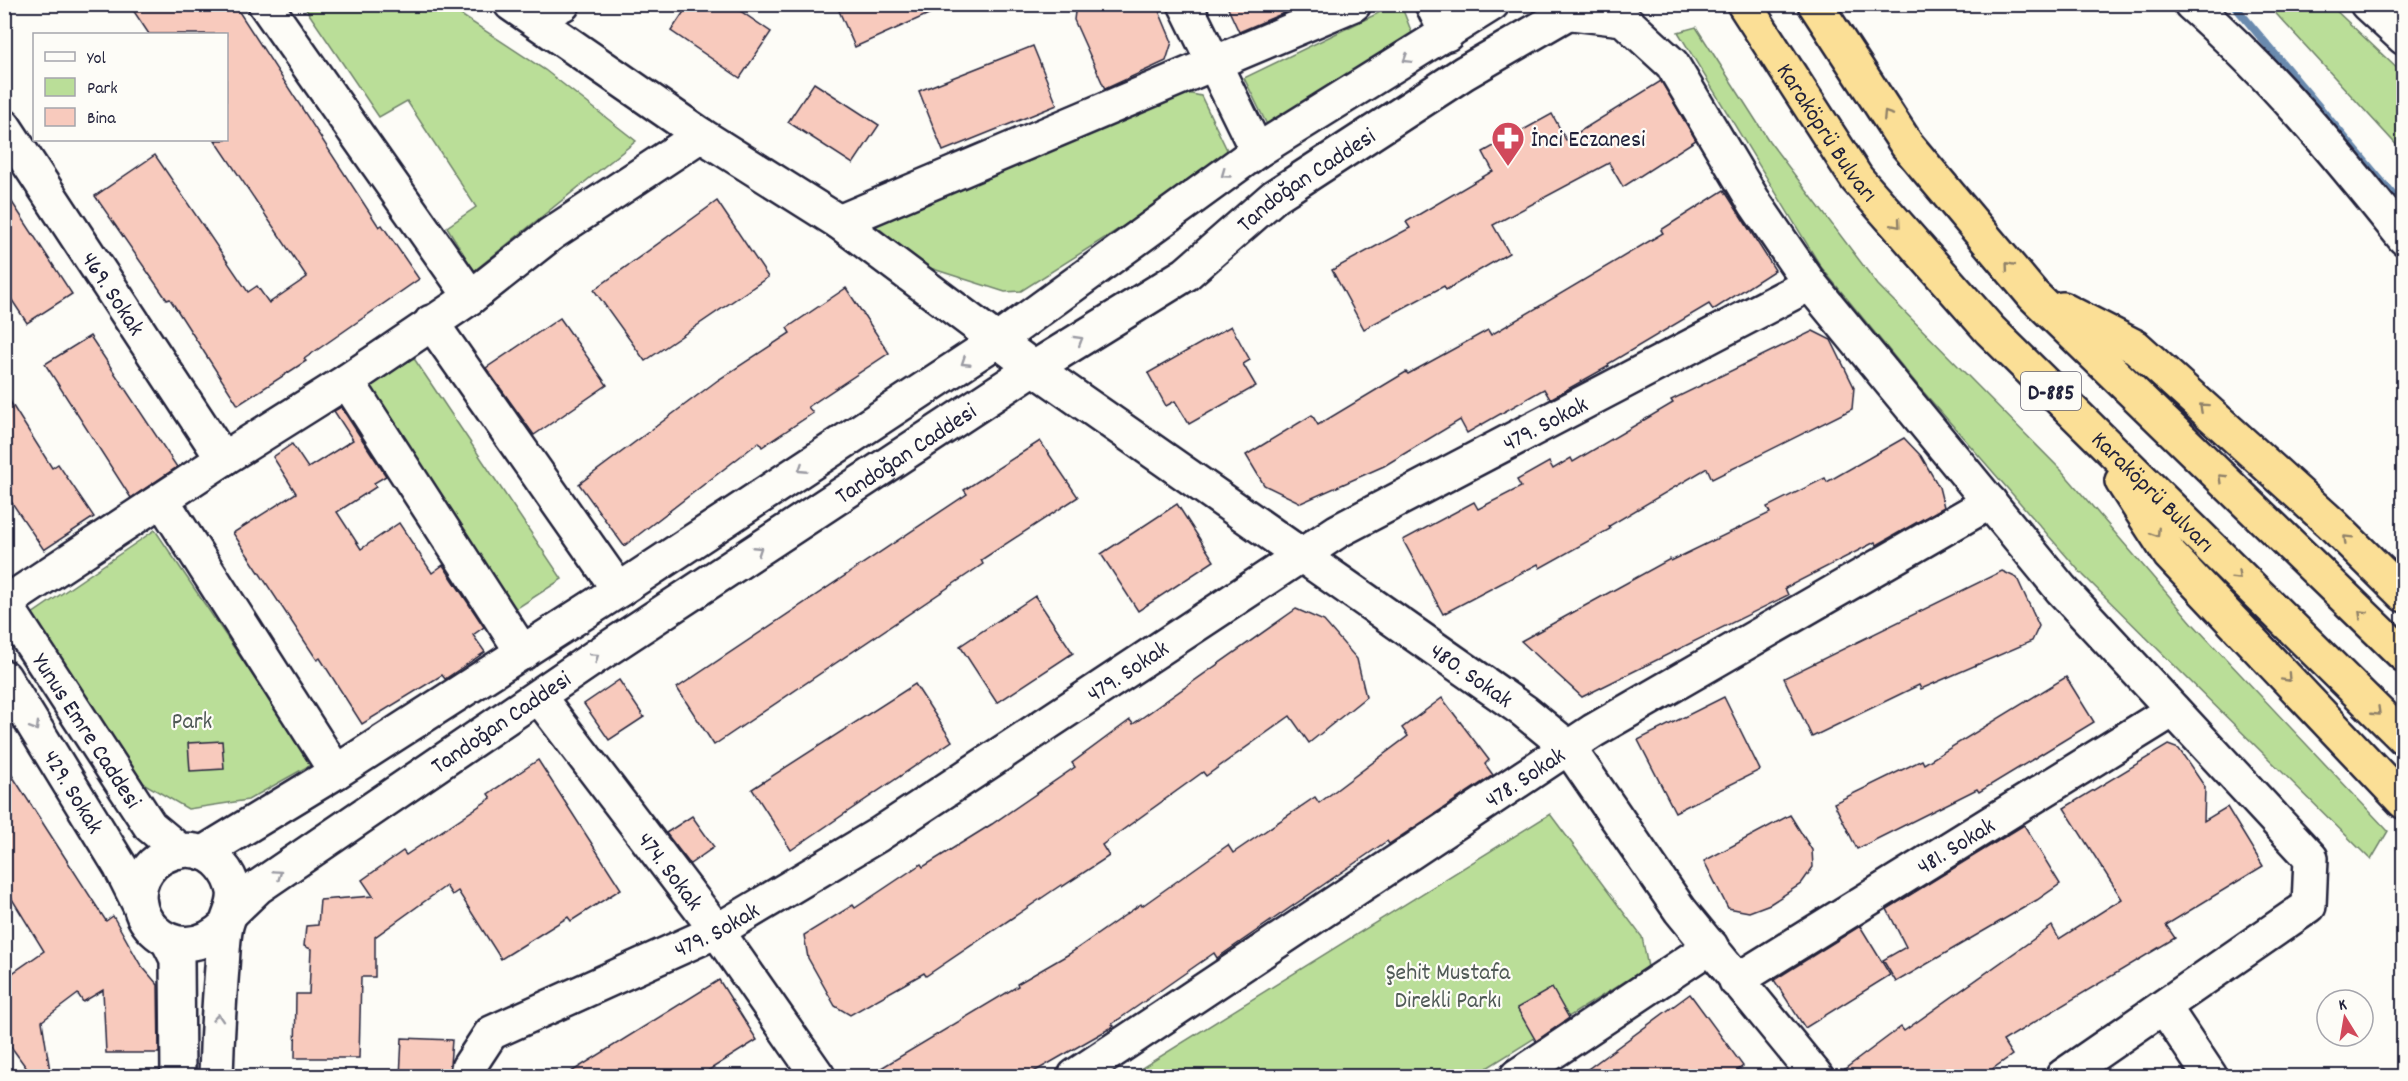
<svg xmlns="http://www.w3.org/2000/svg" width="2408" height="1081" viewBox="0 0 2408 1081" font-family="Dekko,sans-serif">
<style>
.green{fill:#bade98;stroke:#6e806a;stroke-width:1.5}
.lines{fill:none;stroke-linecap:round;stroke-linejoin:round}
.stream{stroke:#6b8aae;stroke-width:8}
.building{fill:#f8cabd;stroke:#22223b;stroke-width:1.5}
.street-casing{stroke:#22223b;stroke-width:38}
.secondary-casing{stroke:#22223b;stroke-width:38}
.highway-casing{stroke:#22223b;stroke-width:38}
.street{stroke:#fdfcf7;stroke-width:33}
.secondary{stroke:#fdfcf7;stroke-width:33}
.highway{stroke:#fbdf96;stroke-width:33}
.oneway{stroke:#9a9aa2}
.oneway2{stroke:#8e8068}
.labels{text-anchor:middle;stroke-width:4.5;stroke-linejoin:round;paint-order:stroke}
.shield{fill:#fdfcf7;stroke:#646373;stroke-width:1.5}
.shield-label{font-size:22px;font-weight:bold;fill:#22223b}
.street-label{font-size:24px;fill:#22223b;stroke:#fdfcf7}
.poi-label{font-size:24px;fill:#22223b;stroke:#fdfcf7;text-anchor:start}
.park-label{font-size:24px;fill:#505a57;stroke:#fdfcf7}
</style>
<rect width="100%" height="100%" fill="#fdfcf7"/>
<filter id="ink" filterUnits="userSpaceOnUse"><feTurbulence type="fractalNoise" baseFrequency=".0167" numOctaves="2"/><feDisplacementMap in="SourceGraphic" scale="12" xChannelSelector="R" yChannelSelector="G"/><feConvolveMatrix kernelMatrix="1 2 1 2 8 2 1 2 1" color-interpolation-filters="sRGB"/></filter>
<g filter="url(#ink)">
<g class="green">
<polygon points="303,5 446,5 545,70 636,141 474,271 447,227 476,207 407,101 379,117"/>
<polygon points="1395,5 1401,5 1417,46 1273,137 1244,78"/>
<polygon points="2268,5 2330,5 2403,74 2403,152"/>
<polygon points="1696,27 1769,141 1878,285 2062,471 2194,625 2388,831 2371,860 2081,573 1920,388 1821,267 1678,32"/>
<polygon points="1187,93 1201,96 1229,154 1226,161 1021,291 1005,292 927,267 871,222"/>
<polygon points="411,354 562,579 508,614 357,389"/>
<polygon points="155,530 312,764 248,800 188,809 143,783 32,614"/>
<polygon points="1550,814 1642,937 1648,967 1474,1076 1129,1076"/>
</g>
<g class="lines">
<polyline class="stream" points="2233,4 2404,208"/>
</g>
<g class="building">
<polygon points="129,4 234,4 379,227 382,225 419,279 304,359 306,361 238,405 170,299 167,300 95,196 155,155 248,292 257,286 269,303 307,277 215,140 226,140 226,34 149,34"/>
<polygon points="689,4 730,4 771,32 740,78 671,31"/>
<polygon points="836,4 951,4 855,47"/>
<polygon points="1076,4 1156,4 1172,42 1166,61 1105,89 1074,20"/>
<polygon points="1226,4 1305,4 1239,32"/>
<polygon points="1033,46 1057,105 943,151 919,91"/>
<polygon points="1661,81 1696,140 1623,187 1609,163 1493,225 1509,253 1446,290 1444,286 1364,329 1332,270 1410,228 1406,222 1493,171 1483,152 1552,114 1566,140"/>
<polygon points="814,83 879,125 853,164 788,122"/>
<polygon points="4,190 72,294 27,323 4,288"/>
<polygon points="1724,190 1775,270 1713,310 1709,304 1608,364 1609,366 1550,399 1544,389 1467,433 1460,420 1384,466 1301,503 1264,485 1246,455 1312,415 1318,425 1406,372 1408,374 1488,330 1491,335 1663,233 1661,230"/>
<polygon points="717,201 768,277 645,361 594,290"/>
<polygon points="846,288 889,353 808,407 813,413 762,447 759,442 624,546 579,484 718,380 790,333 787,328"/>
<polygon points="560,318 607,385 534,435 486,368"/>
<polygon points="1231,326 1250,360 1243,364 1256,386 1189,424 1175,401 1166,406 1148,373"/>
<polygon points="1813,331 1831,340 1854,387 1852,409 1712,479 1707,468 1609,526 1610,529 1540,568 1538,564 1443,614 1403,540 1474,502 1478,509 1521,487 1517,480 1549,462 1553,469 1571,458 1573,462 1673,403 1671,400"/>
<polygon points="90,336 177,467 131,498 45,364"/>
<polygon points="4,392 52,468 58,464 94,517 44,550 4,491"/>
<polygon points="341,407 386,476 374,483 376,487 337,512 361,549 399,523 432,573 443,565 484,627 473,635 485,652 445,679 442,675 362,724 320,658 317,660 233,533 296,493 273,457 292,444 308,468 353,440 334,411"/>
<polygon points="1904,438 1921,456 1939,487 1944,507 1877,545 1875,542 1785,588 1788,595 1582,697 1521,641 1670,559 1671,561 1770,513 1767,507 1825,478 1827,482"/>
<polygon points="1040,441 1078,497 981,560 983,564 714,745 677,688 967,494 964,490"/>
<polygon points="1177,504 1214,561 1138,611 1101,554"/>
<polygon points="2002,571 2017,578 2039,626 2032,641 1921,689 1919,685 1812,737 1784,678"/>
<polygon points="1035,596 1073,653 997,703 960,646"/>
<polygon points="1296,609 1324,621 1357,659 1366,697 1309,743 1290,716 1206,776 1203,772 1102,845 1109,856 1062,887 1061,885 926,976 924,973 850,1015 835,1006 808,958 804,935 853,905 855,908 921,864 923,867 992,824 1075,767 1072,763 1130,720 1133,724"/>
<polygon points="2066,677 2094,722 1979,792 1977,789 1857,849 1834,803 1922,760 1924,764"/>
<polygon points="619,680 644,717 609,740 584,704"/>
<polygon points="915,684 952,741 791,850 752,789"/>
<polygon points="1724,697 1760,770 1675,812 1638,740"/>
<polygon points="1442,698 1489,760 1485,764 1493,775 1389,844 1387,841 1217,958 1214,953 1112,1024 1114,1026 1025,1077 866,1077 1018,986 1017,984 1069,954 1141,904 1142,906 1228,845 1233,853 1315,797 1319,803 1408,736 1402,728"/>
<polygon points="222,741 224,769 190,771 188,743"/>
<polygon points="2168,745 2179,749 2205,787 2204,821 2227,807 2263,866 2166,925 2175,938 2003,1041 2012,1055 1981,1077 1834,1077 1901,1027 1904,1031 2052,926 2059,939 2122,899 2064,808"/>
<polygon points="538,760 621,889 571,921 568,917 501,959 458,891 452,895 446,886 375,937 375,977 361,977 359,1058 295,1058 296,994 309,994 311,949 304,946 306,926 318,925 320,900 373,896 362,880 403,851 406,855 491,798 488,794"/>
<polygon points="4,763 106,921 113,916 140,964 158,985 159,1053 106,1053 103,990 83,1002 78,994 42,1021 51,1077 33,1077 4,1037 4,979 44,951 4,886"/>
<polygon points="1790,815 1812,850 1813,867 1801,884 1770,904 1749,912 1728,908 1704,861"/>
<polygon points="692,816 714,847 690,864 666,833"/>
<polygon points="2024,825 2060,884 2037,900 1896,982 1883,960 1906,947 1887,909"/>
<polygon points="1860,926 1890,975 1805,1028 1774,980"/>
<polygon points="719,980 757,1040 698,1077 563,1077"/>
<polygon points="1552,988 1569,1018 1536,1041 1517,1008"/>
<polygon points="1690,994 1743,1066 1729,1077 1577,1077"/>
<polygon points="402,1038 452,1040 449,1077 400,1077"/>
</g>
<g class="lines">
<defs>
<g id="street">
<polyline points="265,4 471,297"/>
<polyline points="1185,4 1257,151"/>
<polyline points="1432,4 1447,34"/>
<path d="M2191 4C2272 75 2337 154 2404 238"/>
<polyline points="1572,13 1623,19 1672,64 1756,205 1810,284 2061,589 2311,858 2309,906 2063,1076"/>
<polyline points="534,18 563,4"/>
<path id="s1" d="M4 126 223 459"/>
<polyline points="839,222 1354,4"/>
<polyline points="431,322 619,590"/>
<polyline points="347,381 523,653"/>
<polyline points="162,500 336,772"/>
<polyline points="5,603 223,459 347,381 471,297 551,234 701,135"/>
<path id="s2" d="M539 697 717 931 818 1076"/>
<path id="s3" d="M1736 981 2173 710"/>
<polyline points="2164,1007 2210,1076"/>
<path id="s4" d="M467 1076 468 1068 491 1033 717 931 878 835 1338 531 1810 284"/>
<path id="s5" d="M1075 1076 1593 731 1990 502"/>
<polyline points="1517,1076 1711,946"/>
</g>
<g id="secondary">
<path id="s6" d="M511 4 701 135 839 222 1034 368 1524 711 1568 747 1680 910 1816 1076"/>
<polyline points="2367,4 2404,38"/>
<path id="s7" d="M4 602 150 826 180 851"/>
<path id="s8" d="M4 677 120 866 140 906"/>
<polyline points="203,853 336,772 619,590 998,340 1257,151 1492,4"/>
<path id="s9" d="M233 911 258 887 595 657 1034 368 1186 274 1275 196 1464 73 1583 4"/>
<polyline points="168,941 177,959 178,1076"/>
<path d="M216 1076C217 1040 219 1004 222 967 223 954 223 939 226 926 229 913 236 905 234 891 230 872 216 854 195 851 181 848 164 854 153 864 111 907 173 977 226 925"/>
</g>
<g id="highway">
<path id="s10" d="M1744 4 1857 179 1990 330 2404 738"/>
<polyline points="1815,4 1907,145 2033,295 2404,655"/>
<polyline points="2062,309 2136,347 2331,523 2404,595"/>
<polyline points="2122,481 2170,555 2404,802"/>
</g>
</defs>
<use href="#street" class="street-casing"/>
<use href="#secondary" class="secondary-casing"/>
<use href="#highway" class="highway-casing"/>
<use href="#street" class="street"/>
<use href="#secondary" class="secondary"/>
<use href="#highway" class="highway"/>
</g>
<defs><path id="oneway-chevron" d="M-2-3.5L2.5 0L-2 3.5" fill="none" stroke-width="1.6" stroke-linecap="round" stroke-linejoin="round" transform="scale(1.5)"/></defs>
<g class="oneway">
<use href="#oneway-chevron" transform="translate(1407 59) rotate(148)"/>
<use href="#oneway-chevron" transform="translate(1225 174) rotate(144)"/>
<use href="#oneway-chevron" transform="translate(1079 340) rotate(-31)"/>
<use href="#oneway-chevron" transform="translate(965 362) rotate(147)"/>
<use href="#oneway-chevron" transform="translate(802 469) rotate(147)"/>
<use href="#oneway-chevron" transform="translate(758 550) rotate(-33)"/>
<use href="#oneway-chevron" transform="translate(595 657) rotate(-35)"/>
<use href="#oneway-chevron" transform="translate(35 727) rotate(59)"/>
<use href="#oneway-chevron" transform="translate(278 874) rotate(-34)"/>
<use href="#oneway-chevron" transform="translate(218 1018) rotate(-86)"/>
</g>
<g class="oneway2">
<use href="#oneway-chevron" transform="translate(1887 115) rotate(-123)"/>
<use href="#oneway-chevron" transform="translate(1897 224) rotate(49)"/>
<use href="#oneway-chevron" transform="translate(2009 266) rotate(-130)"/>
<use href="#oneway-chevron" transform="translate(2203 407) rotate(-138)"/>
<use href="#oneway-chevron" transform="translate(2222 478) rotate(-136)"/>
<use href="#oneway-chevron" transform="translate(2156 533) rotate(57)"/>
<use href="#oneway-chevron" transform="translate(2347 539) rotate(-135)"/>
<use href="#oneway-chevron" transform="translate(2237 576) rotate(44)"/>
<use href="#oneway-chevron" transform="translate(2362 614) rotate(-136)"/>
<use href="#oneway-chevron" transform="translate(2287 678) rotate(47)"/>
<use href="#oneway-chevron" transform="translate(2377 712) rotate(44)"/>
</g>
</g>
<defs>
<symbol id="pharmacy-pin" viewBox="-11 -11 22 30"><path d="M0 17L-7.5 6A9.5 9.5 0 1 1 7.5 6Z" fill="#d1495b" stroke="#fdfcf7"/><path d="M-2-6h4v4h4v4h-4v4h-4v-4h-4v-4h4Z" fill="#fff"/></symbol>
</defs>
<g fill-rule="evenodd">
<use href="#pharmacy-pin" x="1489" y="119" width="38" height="52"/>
</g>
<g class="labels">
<rect class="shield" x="2021" y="372" width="60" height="38" rx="4.5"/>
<g class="shield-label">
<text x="2051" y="399">D-885</text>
</g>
<g class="street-label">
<text dy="8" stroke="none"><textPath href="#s10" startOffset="153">Karaköprü Bulvarı</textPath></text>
<text dy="8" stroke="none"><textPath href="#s9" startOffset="1300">Tandoğan Caddesi</textPath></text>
<text dy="8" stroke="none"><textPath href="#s1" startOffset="200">469. Sokak</textPath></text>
<text dy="8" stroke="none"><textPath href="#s4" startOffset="1270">479. Sokak</textPath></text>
<text dy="8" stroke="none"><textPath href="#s9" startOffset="814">Tandoğan Caddesi</textPath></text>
<text dy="8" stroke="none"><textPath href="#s10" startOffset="639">Karaköprü Bulvarı</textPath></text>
<text dy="8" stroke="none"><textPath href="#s4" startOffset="784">479. Sokak</textPath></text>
<text dy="8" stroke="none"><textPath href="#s6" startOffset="1172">480. Sokak</textPath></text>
<text dy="8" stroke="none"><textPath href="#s9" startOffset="328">Tandoğan Caddesi</textPath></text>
<text dy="8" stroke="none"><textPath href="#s7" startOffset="153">Yunus Emre Caddesi</textPath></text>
<text dy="8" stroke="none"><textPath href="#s5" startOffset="540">478. Sokak</textPath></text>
<text dy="8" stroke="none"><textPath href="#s8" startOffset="134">429. Sokak</textPath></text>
<text dy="8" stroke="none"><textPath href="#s3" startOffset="258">481. Sokak</textPath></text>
<text dy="8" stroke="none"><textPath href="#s2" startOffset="218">474. Sokak</textPath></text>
<text dy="8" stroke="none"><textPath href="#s4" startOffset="298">479. Sokak</textPath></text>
</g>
<g class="poi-label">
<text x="1531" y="146">İnci Eczanesi</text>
</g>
<g class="park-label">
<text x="192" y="728">Park</text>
<text x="1448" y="979">Şehit Mustafa<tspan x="1448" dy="28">Direkli Parkı</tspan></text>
</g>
</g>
<rect width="2408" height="1081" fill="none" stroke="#fdfcf7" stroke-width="24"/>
<rect x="12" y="12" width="2384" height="1057" fill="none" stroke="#22223b" stroke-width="2" filter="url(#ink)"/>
<rect x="33" y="33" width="195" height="108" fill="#fdfcf7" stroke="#a5a5ac" stroke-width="1.5"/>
<rect x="45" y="52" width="30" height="9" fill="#fdfcf7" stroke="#a5a5ac" stroke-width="1.5"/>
<text x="87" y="63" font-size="18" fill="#22223b">Yol</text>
<rect x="45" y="78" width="30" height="18" fill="#bade98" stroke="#a5a5ac" stroke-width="1.5"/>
<text x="87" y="93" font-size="18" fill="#22223b">Park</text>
<rect x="45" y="108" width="30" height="18" fill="#f8cabd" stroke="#a5a5ac" stroke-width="1.5"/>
<text x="87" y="123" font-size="18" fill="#22223b">Bina</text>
<g transform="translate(2345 1018) rotate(349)"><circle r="28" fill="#fdfcf7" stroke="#a5a5ac" stroke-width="1.5"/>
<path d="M0-4.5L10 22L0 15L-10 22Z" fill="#d1495b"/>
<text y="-9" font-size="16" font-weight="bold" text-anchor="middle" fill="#22223b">K</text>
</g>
</svg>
